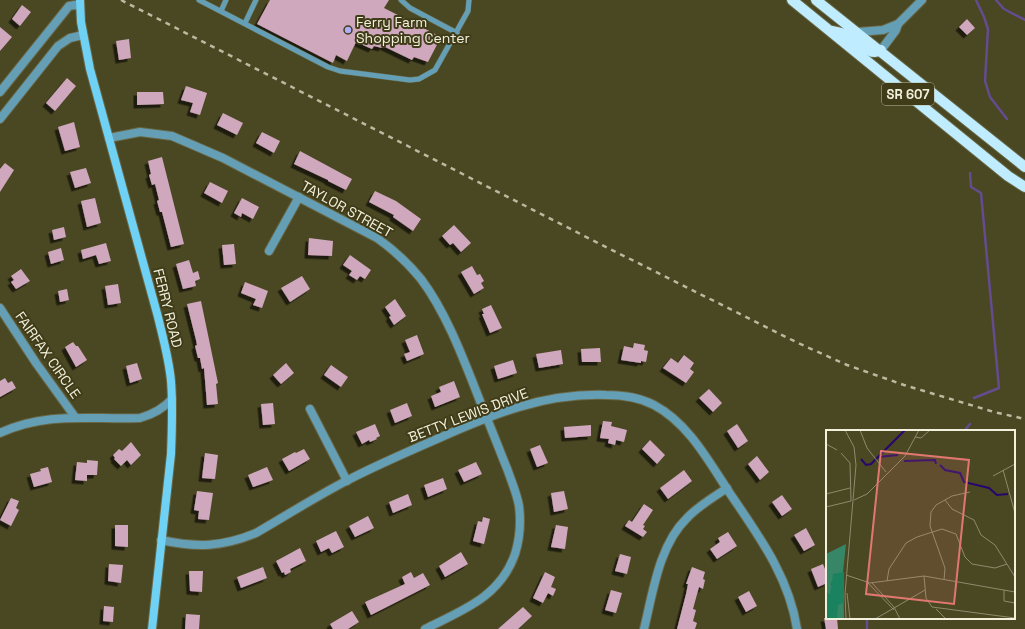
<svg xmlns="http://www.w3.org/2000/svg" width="1025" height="629" viewBox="0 0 1025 629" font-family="'Space Grotesk',sans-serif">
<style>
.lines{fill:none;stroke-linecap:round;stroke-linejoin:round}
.stream{stroke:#644c8f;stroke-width:2.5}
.building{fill:#cfa8bd;filter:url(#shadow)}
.service-casing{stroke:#686644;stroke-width:6}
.minor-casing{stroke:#686644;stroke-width:10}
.secondary-casing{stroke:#686644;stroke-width:10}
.primary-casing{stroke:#686644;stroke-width:12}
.service{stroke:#649fb5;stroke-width:5}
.minor{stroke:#649fb5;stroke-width:8}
.secondary{stroke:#6fd1f4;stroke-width:8}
.primary{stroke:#bfecfe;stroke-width:10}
.rail{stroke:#bbb99f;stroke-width:2.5;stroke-dasharray:5 5;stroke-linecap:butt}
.poi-dot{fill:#afaefa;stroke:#403c19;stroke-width:1.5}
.labels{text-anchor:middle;stroke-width:4;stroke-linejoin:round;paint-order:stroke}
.shield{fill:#403c19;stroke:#bdbba2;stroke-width:1}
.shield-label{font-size:13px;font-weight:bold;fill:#f2f1dc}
.poi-label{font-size:14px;fill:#f2f1dc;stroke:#403c19;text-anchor:start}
.street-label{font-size:14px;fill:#f2f1dc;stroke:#403c19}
.inset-river{fill:none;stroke:#27066e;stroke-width:2}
.inset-road{fill:none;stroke:#8d8b6d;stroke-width:1}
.view{fill:#e17870;fill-opacity:0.15;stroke:#e17870;stroke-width:2}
.inset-edge{fill:none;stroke:#f2f1dc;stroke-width:2}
</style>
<defs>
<filter id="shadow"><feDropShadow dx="-3.5" dy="3.5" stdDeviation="0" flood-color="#0009"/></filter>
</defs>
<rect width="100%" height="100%" fill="#4a4723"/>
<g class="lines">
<g class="stream">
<polyline points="976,0 984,17 988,29 985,81 990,97 1007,119"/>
<polyline points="996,0 1004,9 1025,20"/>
<polyline points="970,173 971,187 981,193 999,388 974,398"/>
<polyline points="964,431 970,424"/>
<polyline points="867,629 867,618"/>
</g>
</g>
<g class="building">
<polygon points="270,0 389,0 384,8 441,37 428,62 414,57 412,60 383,46 382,48 374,46 372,49 356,42 347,61 336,55 333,63 257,24"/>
<polygon points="22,5 31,12 20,26 12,19"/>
<polygon points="967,19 975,28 967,35 959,27"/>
<polygon points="0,27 12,37 0,51"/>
<polygon points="129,39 131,58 119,60 116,41"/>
<polygon points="67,78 76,86 55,111 46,103"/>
<polygon points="186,86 207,93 200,115 190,112 193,103 181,100"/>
<polygon points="137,92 163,92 164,104 137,105"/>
<polygon points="223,113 243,123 237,135 217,125"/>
<polygon points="74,122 80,147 65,151 58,127"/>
<polygon points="262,132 280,141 274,153 256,143"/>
<polygon points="300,151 352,179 346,190 328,181 328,180 294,164"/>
<polygon points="162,157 184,244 171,247 162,212 160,212 157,201 159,200 155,184 152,185 149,175 151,174 148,161"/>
<polygon points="5,163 14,170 0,192 0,169"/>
<polygon points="86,168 91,183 75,188 70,172"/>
<polygon points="210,182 228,191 222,203 204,193"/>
<polygon points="375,191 396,201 421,219 413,231 393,217 394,215 369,202"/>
<polygon points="95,198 101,223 87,227 81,201"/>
<polygon points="242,198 259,207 253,219 242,213 241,217 234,213"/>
<polygon points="454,225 471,243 461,252 453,243 450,245 442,236"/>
<polygon points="64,227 66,237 54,240 52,230"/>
<polygon points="309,238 333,241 332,256 308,255"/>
<polygon points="106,243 111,261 99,264 96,255 83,259 81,250"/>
<polygon points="234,244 236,264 224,265 222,245"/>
<polygon points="61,248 64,260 51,264 48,252"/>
<polygon points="350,255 371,270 365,279 360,276 357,280 349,275 352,271 343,265"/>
<polygon points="189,260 193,273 198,271 200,279 195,281 196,286 183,289 176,264"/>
<polygon points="472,266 477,275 480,274 484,281 481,283 484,288 474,294 461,272"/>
<polygon points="21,269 30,281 16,289 11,282 14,280 11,276"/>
<polygon points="302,276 310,289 290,302 281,288"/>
<polygon points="245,282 268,291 262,308 253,305 256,299 241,293"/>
<polygon points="118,284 121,303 108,305 105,286"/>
<polygon points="67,289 69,300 60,302 58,291"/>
<polygon points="395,299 406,316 394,325 389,317 391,316 385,307"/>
<polygon points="201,301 218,383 216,384 218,404 207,405 204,368 202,369 200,358 198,358 195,346 197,345 196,340 187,304"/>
<polygon points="491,305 502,328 490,333 482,314 484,314 482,309"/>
<polygon points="417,335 424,354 407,361 404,354 410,352 405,340"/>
<polygon points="73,342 76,346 78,346 87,360 76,367 65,347"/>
<polygon points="634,343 645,345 644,350 648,351 646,362 641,361 641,363 621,360 624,346 633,348"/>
<polygon points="600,348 601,362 582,362 581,349"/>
<polygon points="561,350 563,364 539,368 536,354"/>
<polygon points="684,355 694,363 690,369 694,372 686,383 663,368 671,358 678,363"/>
<polygon points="513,360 517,373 498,379 494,366"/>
<polygon points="137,363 142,379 130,383 126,366"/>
<polygon points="286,363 294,373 281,384 273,375"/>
<polygon points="331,365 348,377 341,387 324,375"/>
<polygon points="5,378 8,383 12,381 16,388 0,397 0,381"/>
<polygon points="454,381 460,397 435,407 431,396 441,392 439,387"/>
<polygon points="709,389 722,403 713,412 699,398"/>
<polygon points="273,403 275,424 263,425 261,404"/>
<polygon points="407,403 412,416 395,423 390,410"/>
<polygon points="603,421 612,422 611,426 627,430 624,442 616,440 615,445 608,443 609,439 600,438"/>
<polygon points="375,424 380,436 376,438 377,439 370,442 369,440 362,444 356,432"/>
<polygon points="737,424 748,441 738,448 727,431"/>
<polygon points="591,425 591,436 565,438 564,427"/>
<polygon points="650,440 665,455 657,464 642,449"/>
<polygon points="131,442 141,455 131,465 127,460 121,466 114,459 115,458 113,455 119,449 122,451"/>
<polygon points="540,445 548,463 537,467 530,449"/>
<polygon points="304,449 310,459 289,471 282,459 295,452 296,453"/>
<polygon points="205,453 218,455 215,479 202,478"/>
<polygon points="757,456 769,472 760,480 748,464"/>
<polygon points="87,460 98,461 97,475 87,475 87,481 75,480 77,462 87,463"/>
<polygon points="476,462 482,474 464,482 458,470"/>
<polygon points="48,467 52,482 34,487 30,474 41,471 40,469"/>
<polygon points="267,467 273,480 253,487 248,475"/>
<polygon points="684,470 692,481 668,499 660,488"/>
<polygon points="443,478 447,489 428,497 424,485"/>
<polygon points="197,491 213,493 209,520 198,519 199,511 194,510"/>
<polygon points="564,491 568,509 554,512 551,493"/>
<polygon points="408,494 412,505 393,513 389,502"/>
<polygon points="782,495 792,509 782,516 772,502"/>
<polygon points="11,498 19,501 16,508 19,510 11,526 0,520"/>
<polygon points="644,504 653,510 643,525 645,526 643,529 647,532 643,537 625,526 629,520 632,522"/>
<polygon points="368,516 374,528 355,537 349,526"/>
<polygon points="483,517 490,519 484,544 473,541 478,521 482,522"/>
<polygon points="115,525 128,525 128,547 115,546"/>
<polygon points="556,525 568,527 565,549 551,547"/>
<polygon points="806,528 815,545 804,551 794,535"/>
<polygon points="336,531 344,547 332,553 329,548 321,552 316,541"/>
<polygon points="728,532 737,546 717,559 710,549 720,542 718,538"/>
<polygon points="300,548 306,561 290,569 291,572 285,575 284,572 282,573 276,561"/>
<polygon points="461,552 468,564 445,577 439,566"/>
<polygon points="620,554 631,557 627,574 615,571"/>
<polygon points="109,564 123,565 121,583 108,581"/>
<polygon points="823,564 827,574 827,583 818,587 811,569"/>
<polygon points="263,567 267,578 241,588 237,577"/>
<polygon points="692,567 705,572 703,579 705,580 703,589 699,587 693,609 696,610 693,621 697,623 695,629 677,629 686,594 688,584 686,584"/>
<polygon points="189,571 203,571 202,592 190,591"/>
<polygon points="411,572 414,578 423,573 430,585 371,615 365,602 405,584 402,577"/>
<polygon points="545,572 555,577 551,587 556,589 553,596 548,593 543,603 533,598"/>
<polygon points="611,590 622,593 616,613 605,610"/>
<polygon points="749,591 757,606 746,612 738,597"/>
<polygon points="104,606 114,607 113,622 103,621"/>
<polygon points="523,607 532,616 518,629 498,629"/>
<polygon points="352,611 359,622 348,629 333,629 330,624"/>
<polygon points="186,614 200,615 199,629 185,629"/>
<polygon points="824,618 837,618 838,629 826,629"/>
</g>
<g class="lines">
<defs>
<g id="service">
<polyline points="199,0 328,67 340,71 410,80 419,79 435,70 468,11 469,0"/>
<polyline points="401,0 410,8 457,33"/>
<polyline points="221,11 226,0"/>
<polyline points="245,23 256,0"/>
</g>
<g id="minor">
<polyline points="858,32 883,30 898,24 922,0"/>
<polyline points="881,50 896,30 898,24"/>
<polyline points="0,92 69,6 75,5 80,6"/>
<polyline points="0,119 58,46 70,38 83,35"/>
<path d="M109 138 140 132 172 136 223 158 377 238C394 250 408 263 421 279 451 319 469 375 488 421 495 438 501 454 508 471 512 483 517 494 519 506 521 522 520 538 515 554 500 597 463 610 425 629"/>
<polyline points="269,251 299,197"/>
<polyline points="0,308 36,363 75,417"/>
<polyline points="310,409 347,481"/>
<path d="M0 433C47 411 91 420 140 418 154 414 163 409 172 399"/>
<path d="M161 540C197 548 222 547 256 533 287 515 317 496 348 480 377 465 407 452 437 439 493 414 544 393 606 395 622 395 639 397 654 405 688 423 708 460 729 492 758 535 789 576 797 629"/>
<path d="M644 629C653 592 659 545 687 518 698 506 714 497 727 488"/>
</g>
<path id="secondary" d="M80 0 81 22 90 69 158 317C163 338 169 359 171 381 173 405 172 430 171 454L152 629"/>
<g id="primary">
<polyline points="792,0 1008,176 1025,187"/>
<polyline points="816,0 1025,167"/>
<path d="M832 31C837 32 843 33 848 35 857 40 870 58 881 50"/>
</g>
</defs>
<use href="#service" class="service-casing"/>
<use href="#minor" class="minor-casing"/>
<use href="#secondary" class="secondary-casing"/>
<use href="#primary" class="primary-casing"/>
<use href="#service" class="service"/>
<use href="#minor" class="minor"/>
<use href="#secondary" class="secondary"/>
<use href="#primary" class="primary"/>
<polyline class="rail" points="121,0 602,245 798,343 847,365 904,385 994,412 1025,419"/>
</g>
<circle class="poi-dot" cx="348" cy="30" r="4"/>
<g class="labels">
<rect class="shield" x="882" y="83" width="52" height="22" rx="3"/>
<g class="shield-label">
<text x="908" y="99">SR 607</text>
</g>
<g class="poi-label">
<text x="356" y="27">Ferry Farm<tspan x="356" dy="16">Shopping Center</tspan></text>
</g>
<g class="street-label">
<text transform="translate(347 209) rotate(29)" y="5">TAYLOR STREET</text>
<text transform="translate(168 308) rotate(76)" y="5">FERRY ROAD</text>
<text transform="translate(48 355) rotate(55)" y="5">FAIRFAX CIRCLE</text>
<text transform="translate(468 415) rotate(-21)" y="5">BETTY LEWIS DRIVE</text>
</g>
</g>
<g transform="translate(826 430)">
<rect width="189" height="189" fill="#4a4723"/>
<path d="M9 142H18V189H0V155H6L5 147Z" fill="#1b825f"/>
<path d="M20 114 17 142 7 144 4 164 0 162V124ZM17 173 18 189H11L12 175Z" fill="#378667"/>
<path class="inset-river" d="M52 27 72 25M35 29 40 35 45 34 79 0M78 31 109 30 110 34M114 35 119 40 134 43 138 52 163 58 171 65 182 64"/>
<path class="inset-road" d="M19 0 28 17 30 35 19 164 20 189M34 0 41 18 60 42M89 7 95 8 104 0M0 14 11 20M15 23 24 33 25 71M177 40 189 83M167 46 189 34M0 64 24 58M28 70 41 64 79 26 93 0M119 70 126 79 148 90 155 105 169 115 189 147M0 77 25 71M20 145 44 153 98 146 189 162M98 146 100 168 106 177 189 188M118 150 119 138 104 96 105 82 110 75 126 66 144 62M61 151 63 139 80 113 91 107 116 99 130 104 139 127 146 134 169 138 181 134M42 153 68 180M46 153 68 177 74 189M178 160V171L189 173M21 163 24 189M110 179 120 189M49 189 99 160"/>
<path class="view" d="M55 21 143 30 128 174 40 164Z"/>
<rect width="189" height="189" class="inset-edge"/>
</g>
</svg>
